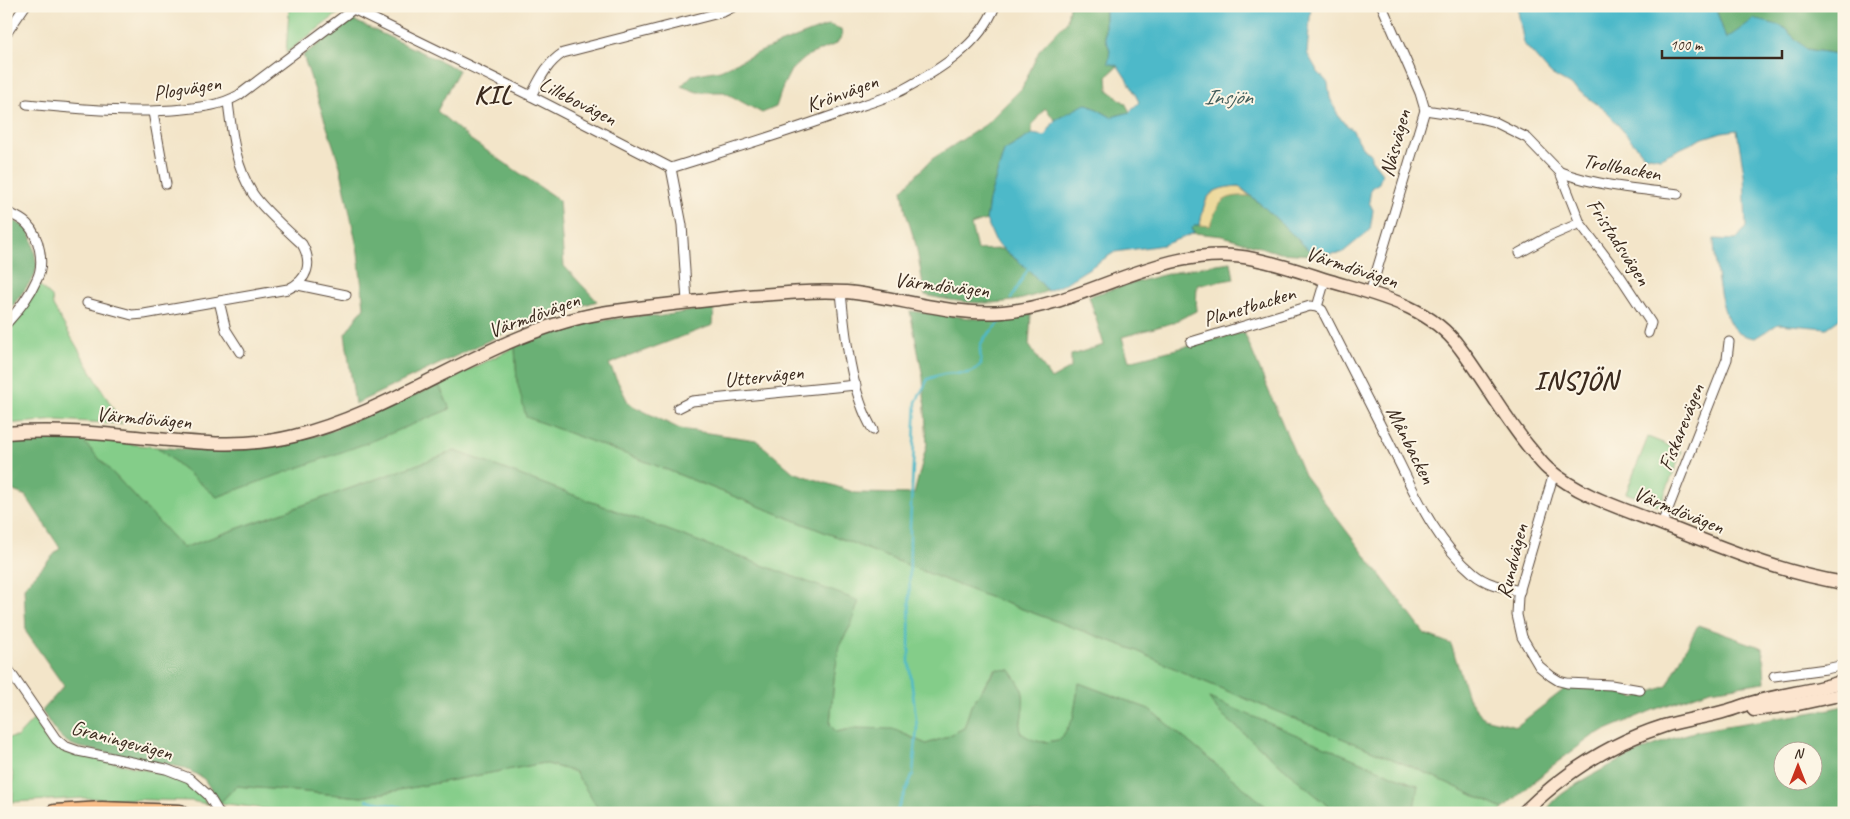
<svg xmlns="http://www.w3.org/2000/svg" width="1850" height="819" viewBox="0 0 1850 819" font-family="Caveat,sans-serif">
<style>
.green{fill:#84cd89;stroke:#607c54}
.forest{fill:#6bb075;stroke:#536d4a;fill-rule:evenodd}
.sand{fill:#eeda9e;stroke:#94825e}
.water{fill:#4db9c9;stroke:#447274}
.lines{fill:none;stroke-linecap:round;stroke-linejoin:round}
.stream{stroke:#4db9c9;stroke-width:2.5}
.minor-casing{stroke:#574638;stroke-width:11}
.secondary-casing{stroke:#574638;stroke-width:15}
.motorway-casing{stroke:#574638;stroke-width:19}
.minor{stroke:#fff;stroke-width:9}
.secondary{stroke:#fce5cf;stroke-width:12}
.motorway{stroke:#f8bd88;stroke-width:16}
.labels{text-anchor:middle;stroke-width:4;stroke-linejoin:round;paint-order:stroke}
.street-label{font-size:21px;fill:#3b2a1e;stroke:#fcf5e5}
.water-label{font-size:22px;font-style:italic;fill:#415c5a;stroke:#fcf5e5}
.district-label{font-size:26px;font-weight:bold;letter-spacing:1px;fill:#3b2a1e;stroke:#fcf5e5}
</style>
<rect width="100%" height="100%" fill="#fcf5e5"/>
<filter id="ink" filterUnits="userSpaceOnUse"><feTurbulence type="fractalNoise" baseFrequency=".02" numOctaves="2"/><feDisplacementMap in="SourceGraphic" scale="10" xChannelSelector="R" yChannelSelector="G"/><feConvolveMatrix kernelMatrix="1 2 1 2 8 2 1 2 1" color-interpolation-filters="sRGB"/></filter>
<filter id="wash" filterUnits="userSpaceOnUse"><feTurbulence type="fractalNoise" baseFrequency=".0096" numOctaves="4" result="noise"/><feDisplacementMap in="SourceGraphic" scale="20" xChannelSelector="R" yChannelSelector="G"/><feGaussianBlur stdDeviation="1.12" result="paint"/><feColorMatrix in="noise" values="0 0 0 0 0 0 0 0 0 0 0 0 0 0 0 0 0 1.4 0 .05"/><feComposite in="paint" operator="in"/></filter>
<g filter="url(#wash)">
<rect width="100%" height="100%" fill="#f3e5c9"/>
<g class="green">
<polygon points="293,6 332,6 340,12 286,53 289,10"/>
<polygon points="39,285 52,297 53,306 122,424 57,420 6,424 6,331"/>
<path d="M515 347 517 381 527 417 647 462 981 594 1135 650 1193 677 1424 772 1503 809 1500 813H1413L1418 786 1210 699 1218 711 1336 813H1274L1149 709 1079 683 1073 719 1061 739C1043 744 1035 743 1020 733 1020 718 1027 701 1021 687 1018 681 1013 675 1010 670L995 669 971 706 964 728 944 738 926 744 907 735 856 728 836 732 830 725 834 679 839 646 851 625 858 601 455 451 183 548 80 438 157 447 217 497 450 409 439 385Z"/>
<polygon points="1648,437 1682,451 1660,506 1626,493"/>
<polygon points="34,719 46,739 59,749 159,773 190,783 201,793 207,804 191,801 84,798 13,802 13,775 6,759 6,738 17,737"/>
<polygon points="544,763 575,772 601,813 296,813 220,803 236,786 362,797"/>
</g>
<g class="forest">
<path d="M1069 6H1105V37L1110 50 1109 63 1118 66 1107 76 1108 90 1125 103 1130 112 1111 117 1088 104 1055 120 1045 108 1032 125V134L1004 151 989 200 986 220 971 225 977 250 1002 249 1028 269 1048 291C1038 294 1028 298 1018 300 988 306 955 302 925 295L916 245 906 213 902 190 932 159 985 125 1022 88 1040 49 1067 21Z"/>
<polygon points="1715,6 1844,6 1844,55 1806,49 1782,26 1726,39"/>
<polygon points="353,20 459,70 437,111 471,140 559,200 564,266 597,301 517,327 355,404 345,334 364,307 358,252 340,166 303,55"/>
<polygon points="829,25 841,29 842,36 836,44 809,55 791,70 783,86 776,107 762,113 724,92 697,92 681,86 692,75 720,70 769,48"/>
<polygon points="1238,186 1264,207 1314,255 1280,253 1223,236 1194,233 1192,228 1195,225 1200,225 1202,212"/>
<polygon points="6,216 28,229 32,238 37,266 34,277 11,308 6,304"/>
<path d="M1231 262 1234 279 1197 285 1196 311 1172 323 1122 337 1129 361 1244 332 1304 475 1425 634 1451 644 1468 697 1483 718 1517 726 1566 688H1611L1622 691 1635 698 1667 686 1698 625 1763 648 1765 682 1710 690 1653 710 1594 735 1552 766 1503 809 1424 772 1193 677 1135 650 981 594 647 462 526 417 517 381 515 347 553 333 589 322 645 315 656 317 714 307 713 325 609 364 629 404 680 429 756 440 793 472 856 493 914 494 927 444 923 377 910 311 979 319 1031 313 1029 345 1051 379 1071 368V355L1104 345 1089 296C1136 282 1182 268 1231 262Z"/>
<polygon points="439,385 450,409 375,440 217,497 157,447 205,451 235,451 320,435"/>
<path d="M80 438 183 548 455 451 859 601 851 625 839 646 834 679 830 724 836 732 856 728 893 729 926 744 944 738 964 728 971 706 996 669 1010 670C1013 675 1018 681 1021 687 1027 701 1020 718 1020 732 1035 743 1043 744 1061 739L1073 719 1079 683 1149 709 1274 813H601L575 772 544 763 362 797 236 786 220 803 204 779 185 768 78 747C58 740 53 728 42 711L64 686 26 632 24 587 60 548 26 496 6 488V441Z"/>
<polygon points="1209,698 1418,786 1413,813 1336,813 1218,711"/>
<path d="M1844 706V813H1544C1550 806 1555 799 1562 794 1599 768 1664 737 1708 729 1753 721 1799 716 1844 706ZM1782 752H1812V782H1782Z"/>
</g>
<path class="sand" d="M1238 186 1250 196C1222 195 1219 201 1210 226L1200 225C1205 197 1208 188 1238 186Z"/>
<g class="water">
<path d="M1105 6H1311L1307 53 1318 72 1328 83 1330 98 1338 115 1344 123 1352 129 1364 150 1371 154V159L1382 173 1379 183 1371 188 1369 202 1373 210 1370 230 1342 253 1314 255 1264 207 1239 186C1207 188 1205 196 1200 225H1195L1192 228 1194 233 1163 245 1115 252 1064 284 1048 291 1028 269 996 243 986 220 989 200 1004 151 1032 134 1045 136 1055 120 1085 104H1088L1111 117 1130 112 1139 102 1131 86 1118 66 1108 63 1110 50 1105 37Z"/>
<path d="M1517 6H1715L1726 39 1754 19 1782 26 1806 49 1844 55V316L1827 328 1778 324 1755 338C1749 337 1741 335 1737 332 1719 317 1715 261 1714 239L1736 240 1746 227 1744 174 1737 130 1722 132 1703 138 1660 158 1644 155 1605 110 1572 86 1551 74 1524 44Z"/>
</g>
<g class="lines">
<g class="stream">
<polyline points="1011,299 1028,269"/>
<polyline points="367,800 431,813"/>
<path d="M896 813 913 774 917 727 909 662 910 527 916 402 928 379C933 377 939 375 944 374 960 371 968 379 981 364 981 359 980 353 980 348 982 335 996 330 1002 319"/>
</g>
</g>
</g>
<g filter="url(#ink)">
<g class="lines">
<defs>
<g id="minor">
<polyline points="347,6 531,96 671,168 682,225 687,302"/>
<polyline points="6,34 25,6"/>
<path d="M531 96C540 79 546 64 563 53L723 12 735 6"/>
<path d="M27 104C80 109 131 114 184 109 203 107 222 105 239 95L352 10"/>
<polyline points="1425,110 1479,118 1495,122 1527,138 1560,172 1580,223 1620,276 1651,323 1648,333"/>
<polyline points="153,112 166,184"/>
<path d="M671 168C731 149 792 131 851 109 869 103 888 98 904 89 939 70 980 45 995 6"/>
<path d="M1560 172C1598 186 1638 189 1678 194"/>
<path d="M6 212C13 215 21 218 27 224 39 236 45 263 37 279 30 295 18 311 6 324"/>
<polyline points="1519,253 1550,236 1580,223"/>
<path d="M1325 280 1317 307 1322 310C1344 353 1366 396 1388 440 1411 485 1433 540 1474 574 1487 585 1504 587 1520 591"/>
<polyline points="298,285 346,295"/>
<path d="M841 292C845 334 851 394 873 430"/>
<polyline points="1370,293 1425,110 1420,93 1382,6"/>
<polyline points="219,301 226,330 240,352"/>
<path d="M87 303 132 315 144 314 288 289C308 280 313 263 302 244 288 231 263 209 253 194 235 166 232 134 228 102"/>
<polyline points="1191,342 1310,306 1317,307"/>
<polyline points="678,408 692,401 856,385"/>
<polyline points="1554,473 1518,596 1517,615 1522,637 1539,666 1551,676 1559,681 1567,683 1611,685 1640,690"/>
<polyline points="1662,524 1727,359 1729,342"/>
<polyline points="6,666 56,739 64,746 78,751 166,769 189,778 208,795 219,813"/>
<polyline points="1774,676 1826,669 1844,665"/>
</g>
<g id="secondary">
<path d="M6 433C46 430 86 432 126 436 182 441 238 450 294 436 404 409 495 329 608 312 650 306 694 302 736 297 773 294 809 290 846 292 899 297 950 316 1003 312 1089 305 1165 240 1254 259 1280 264 1305 273 1330 281 1377 295 1430 306 1460 348 1484 380 1503 415 1528 446 1535 454 1540 462 1548 469 1581 497 1624 509 1664 525 1726 549 1778 572 1844 583"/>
<polyline points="1754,710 1798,704 1844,694"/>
<path d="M1523 813C1563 774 1610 743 1664 726 1684 720 1706 717 1726 711 1735 709 1743 705 1751 703 1782 694 1814 691 1844 681"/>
</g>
<polyline id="motorway" points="54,813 102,810 180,813"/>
</defs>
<use href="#minor" class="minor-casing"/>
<use href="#secondary" class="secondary-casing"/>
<use href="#motorway" class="motorway-casing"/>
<use href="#minor" class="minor"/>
<use href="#secondary" class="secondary"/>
<use href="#motorway" class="motorway"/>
</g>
</g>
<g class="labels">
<g class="street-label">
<text transform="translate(187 88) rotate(-9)" y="7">Plogvägen</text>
<text transform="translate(842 93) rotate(-20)" y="7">Krönvägen</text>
<text transform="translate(578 101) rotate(27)" y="7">Lillebovägen</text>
<text transform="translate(1395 143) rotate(-75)" y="7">Näsvägen</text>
<text transform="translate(1622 167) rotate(10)" y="7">Trollbacken</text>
<text transform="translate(1619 242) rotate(57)" y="7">Fristadsvägen</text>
<text transform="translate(1352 267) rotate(18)" y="7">Värmdövägen</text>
<text transform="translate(942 285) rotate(7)" y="7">Värmdövägen</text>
<text transform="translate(1249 306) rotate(-17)" y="7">Planetbacken</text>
<text transform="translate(534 315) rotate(-20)" y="7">Värmdövägen</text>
<text transform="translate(764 376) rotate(-6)" y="7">Uttervägen</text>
<text transform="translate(144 418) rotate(5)" y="7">Värmdövägen</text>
<text transform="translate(1681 427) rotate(-68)" y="7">Fiskarevägen</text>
<text transform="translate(1411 445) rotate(63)" y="7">Månbacken</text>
<text transform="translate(1679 510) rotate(22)" y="7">Värmdövägen</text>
<text transform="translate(1512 561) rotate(-76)" y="7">Rundvägen</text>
<text transform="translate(122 740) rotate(15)" y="7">Graningevägen</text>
</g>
<g class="water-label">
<text x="1228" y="104">Insjön</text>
</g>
<g class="district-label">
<text x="493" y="103">KIL</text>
<text x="1576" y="389">INSJÖN</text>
</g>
</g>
<rect width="1850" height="819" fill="none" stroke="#fcf5e5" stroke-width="25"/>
<g transform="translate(1798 766)"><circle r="24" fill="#fcf5e5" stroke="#afa495"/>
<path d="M0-4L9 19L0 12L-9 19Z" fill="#c8321e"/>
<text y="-8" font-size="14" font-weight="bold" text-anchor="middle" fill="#3b2a1e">N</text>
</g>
<path d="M1662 50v8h120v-8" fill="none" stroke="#3b2a1e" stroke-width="2.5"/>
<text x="1670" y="50" font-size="15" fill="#3b2a1e" stroke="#fcf5e5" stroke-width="4" paint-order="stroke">100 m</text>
</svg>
